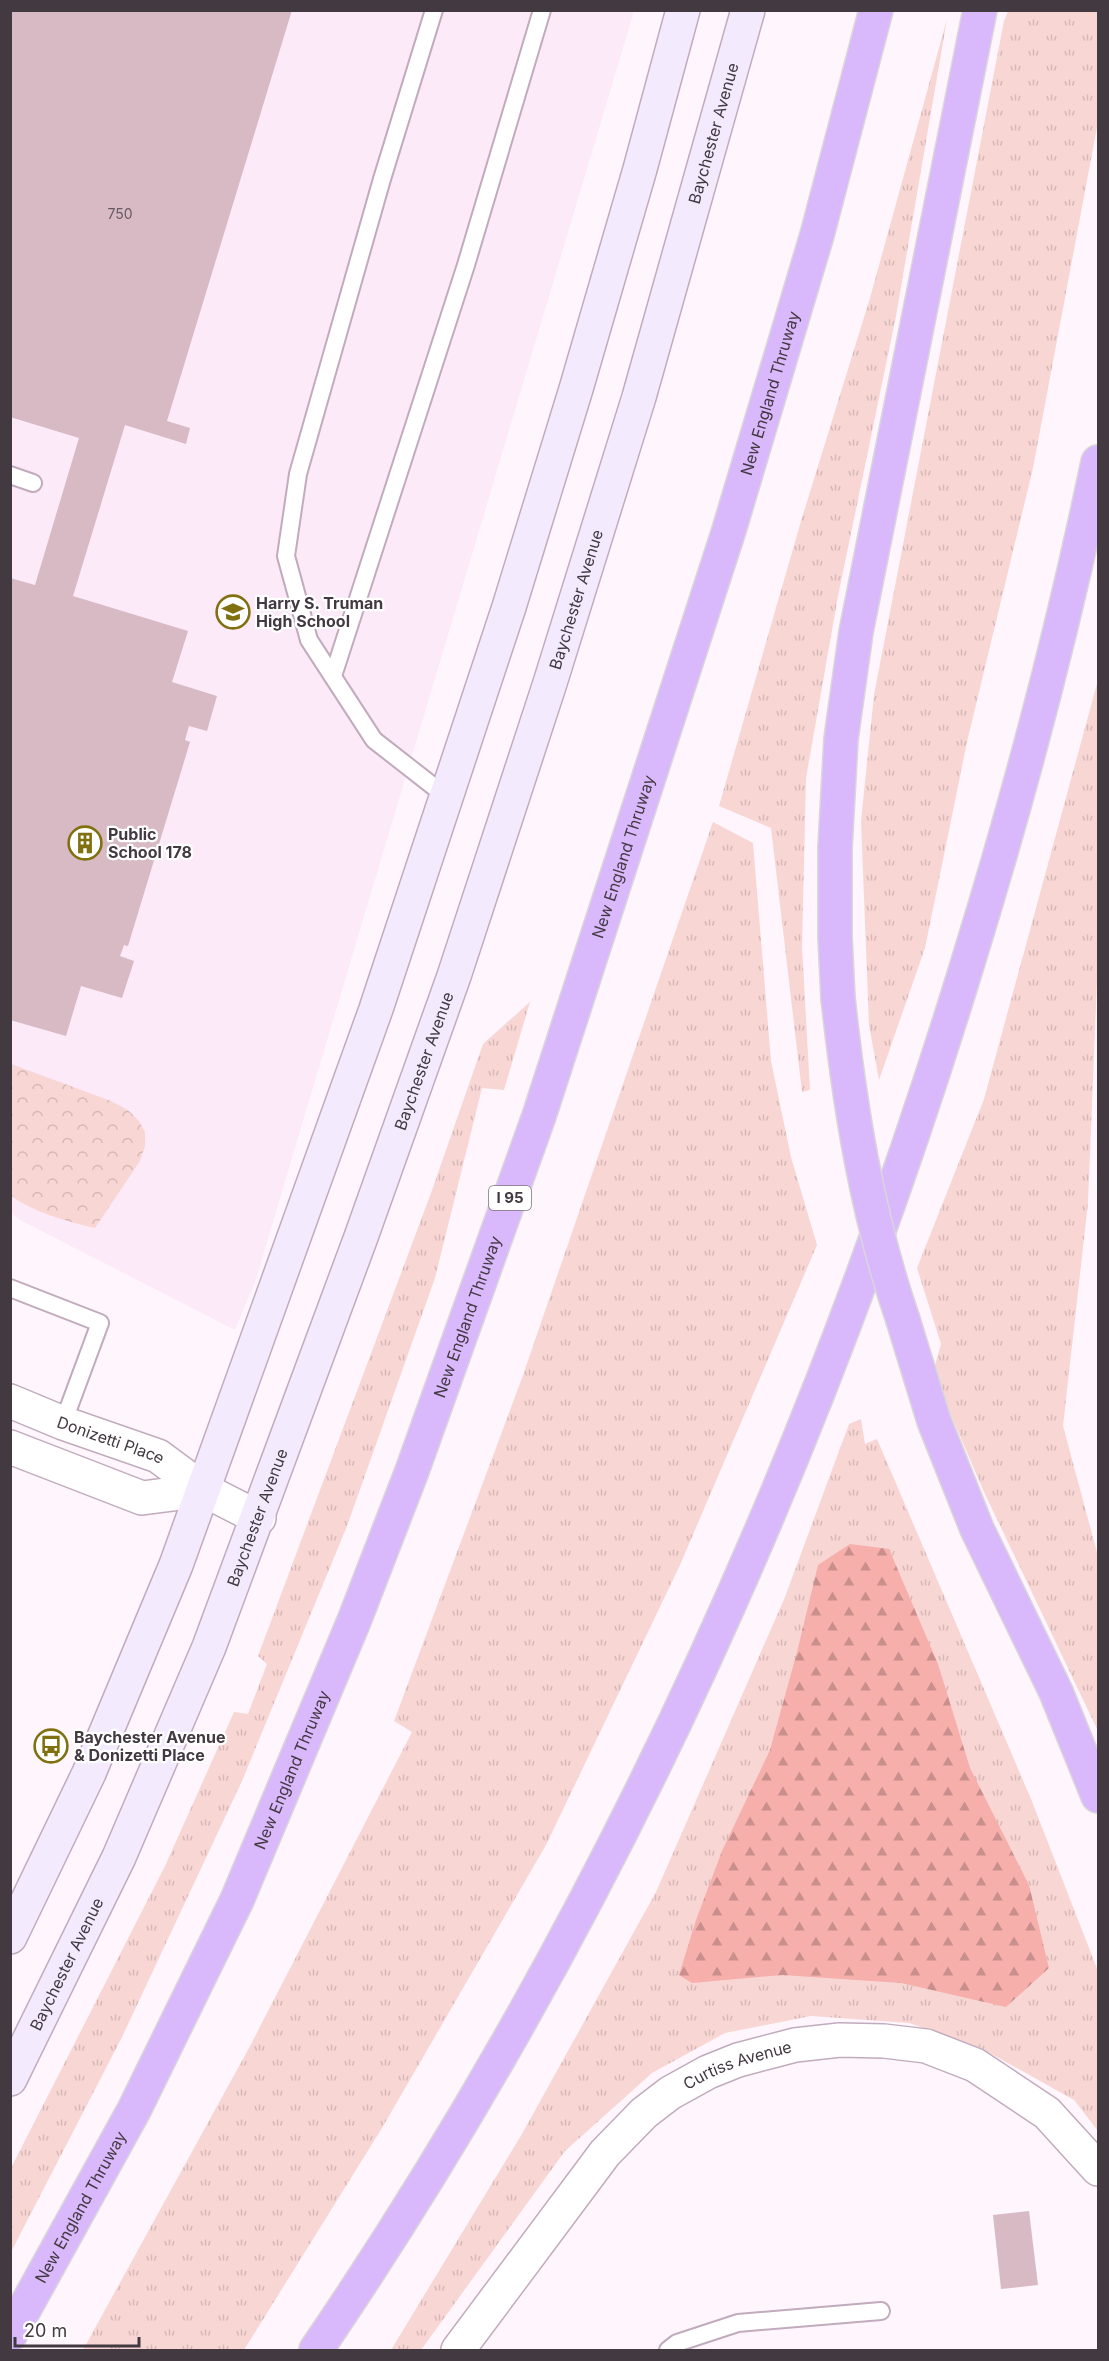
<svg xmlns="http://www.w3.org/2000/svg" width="1109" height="2361" viewBox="0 0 1109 2361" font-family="Inter,sans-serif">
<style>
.built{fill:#fceaf8}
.grass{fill:url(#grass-tufts)}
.forest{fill:url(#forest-firs)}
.park{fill:url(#park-crowns)}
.building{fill:#d7bac3}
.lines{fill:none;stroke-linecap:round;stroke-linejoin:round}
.lane-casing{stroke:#c1abbd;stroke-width:20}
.street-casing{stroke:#c1abbd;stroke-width:36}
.secondary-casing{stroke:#c1abbd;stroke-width:36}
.highway-casing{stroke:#d9d7d9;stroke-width:36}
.lane{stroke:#fff;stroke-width:16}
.street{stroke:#fff;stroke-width:33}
.secondary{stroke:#f4eafe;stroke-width:33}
.highway{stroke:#dab8fc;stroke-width:33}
.highway-bridge-casing{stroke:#d9d7d9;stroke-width:36;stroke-linecap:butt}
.highway-bridge{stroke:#dab8fc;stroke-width:33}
.labels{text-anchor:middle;stroke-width:4.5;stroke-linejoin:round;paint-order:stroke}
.number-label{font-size:14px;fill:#675962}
.shield{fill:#fff;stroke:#7b747a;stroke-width:1.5}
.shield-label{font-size:15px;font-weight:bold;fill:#423941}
.street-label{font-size:16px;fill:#423941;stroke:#fff}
.poi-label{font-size:16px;font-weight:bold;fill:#423941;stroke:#fff;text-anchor:start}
</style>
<defs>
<pattern id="grass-tufts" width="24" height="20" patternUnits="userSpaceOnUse" patternTransform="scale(1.5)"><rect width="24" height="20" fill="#f8d6d4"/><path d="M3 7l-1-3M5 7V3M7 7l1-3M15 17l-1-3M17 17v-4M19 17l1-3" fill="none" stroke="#d6b8b7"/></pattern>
<pattern id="forest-firs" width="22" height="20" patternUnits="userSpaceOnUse" patternTransform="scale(1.5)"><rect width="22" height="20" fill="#f6afab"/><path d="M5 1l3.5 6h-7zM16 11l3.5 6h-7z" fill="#c98f8d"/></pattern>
<pattern id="park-crowns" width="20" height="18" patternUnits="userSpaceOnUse" patternTransform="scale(1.5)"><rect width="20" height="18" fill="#f8d6d4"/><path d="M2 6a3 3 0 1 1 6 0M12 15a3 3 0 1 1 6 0" fill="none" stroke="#d6b8b7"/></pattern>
</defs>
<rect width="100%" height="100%" fill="#fff5fd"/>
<polygon class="built" points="10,11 634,11 255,1282 235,1330 22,1221 11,1213"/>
<g class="grass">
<polygon points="1008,11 1098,11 1098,122 1033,468 967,742 925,948 879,1080 869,1025 861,821 874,695 1004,21"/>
<polygon points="947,19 896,316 838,596 806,778 802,947 810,1090 802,1092 771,828 719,806 801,521 870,298"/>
<polygon points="1098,680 1098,956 1088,1203 1063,1426 1098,1556 1098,1731 984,1492 933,1373 941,1344 917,1268 984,1099"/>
<polygon points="713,822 753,843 771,1061 791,1157 817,1245 680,1565 546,1845 382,2128 244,2350 83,2350 249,2048 412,1732 394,1721 522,1378"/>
<polygon points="530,1002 504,1090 482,1088 435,1278 347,1526 242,1781 122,2037 11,2252 11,2168 165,1866 234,1712 248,1714 267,1664 258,1656 431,1193 483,1044"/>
<polygon points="861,1419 865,1444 877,1439 1031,1799 1098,1971 1098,2131 1074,2100 981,2048 909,2023 811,2016 725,2033 652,2073 565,2151 421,2350 391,2350 522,2134 656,1892 785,1597 849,1424"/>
</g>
<polygon class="forest" points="850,1544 889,1549 938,1664 970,1768 1029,1885 1049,1968 1006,2007 901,1983 782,1975 692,1983 679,1975 696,1920 722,1851 770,1750 797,1652 818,1565"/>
<path class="park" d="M11 1064 111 1101 128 1110 139 1121 145 1132V1146L140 1161 95 1228C65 1221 36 1213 11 1196Z"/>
<g class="building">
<polygon points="10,10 292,10 167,421 190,428 186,444 125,425 73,596 188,631 172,682 217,696 207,731 189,726 185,740 190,742 128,946 124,945 120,956 134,961 122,998 81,986 66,1036 10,1020 10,578 35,585 79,438 10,417"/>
<polygon points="1029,2211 1038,2285 1001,2289 993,2215"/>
</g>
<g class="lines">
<defs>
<g id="lane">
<polyline points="434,10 382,179 298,474 286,556 309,640 374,740 447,797"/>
<polyline points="10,475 33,483"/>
<polyline points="333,676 466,265 542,10"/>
<polyline points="10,1288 100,1323 63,1423"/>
<polyline points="668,2350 677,2343 738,2323 881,2311"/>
</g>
<g id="street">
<path id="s1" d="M10 1401 63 1423 158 1456 204 1490 259 1518"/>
<polyline points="10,1447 142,1498 204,1490"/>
<path id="s2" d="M458 2350 605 2153 644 2113 670 2093 708 2072 738 2060 795 2045 840 2040 884 2041 926 2046 975 2065 1047 2113 1098 2169"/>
</g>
<g id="secondary">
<polyline points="10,1937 89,1773 176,1565 376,1009 509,607 576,389 640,169 683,10"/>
<path id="s3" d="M10 2079 119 1857 209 1647 361 1237 454 976 550 683 639 397 748 10"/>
</g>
<g id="highway">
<polyline points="838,998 835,937 835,848 841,739 856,632 980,10"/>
<polyline points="903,1320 934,1421 977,1529 1056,1692 1098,1796"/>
<path id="s4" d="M10 2335 134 2110 237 1900 354 1621 412 1471 539 1116 729 530 817 235 876 10"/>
<path d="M316 2350C606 1924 818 1453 968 962 1019 797 1063 631 1098 462"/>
</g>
</defs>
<use href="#lane" class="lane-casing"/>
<use href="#street" class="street-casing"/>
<use href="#secondary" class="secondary-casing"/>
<use href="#highway" class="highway-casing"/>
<use href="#lane" class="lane"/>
<use href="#street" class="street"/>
<use href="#secondary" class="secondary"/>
<use href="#highway" class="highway"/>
<defs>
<path id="highway-bridge" d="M838 998C850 1108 867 1215 903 1320"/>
</defs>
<use href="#highway-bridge" class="highway-bridge-casing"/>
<use href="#highway-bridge" class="highway-bridge"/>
</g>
<defs>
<symbol id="school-ring" viewBox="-11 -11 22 22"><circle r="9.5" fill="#fff" stroke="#807010" stroke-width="1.5"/><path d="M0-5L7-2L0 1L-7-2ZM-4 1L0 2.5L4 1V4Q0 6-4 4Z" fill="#807010"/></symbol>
<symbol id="building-ring" viewBox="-11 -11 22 22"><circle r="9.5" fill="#fff" stroke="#807010" stroke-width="1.5"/><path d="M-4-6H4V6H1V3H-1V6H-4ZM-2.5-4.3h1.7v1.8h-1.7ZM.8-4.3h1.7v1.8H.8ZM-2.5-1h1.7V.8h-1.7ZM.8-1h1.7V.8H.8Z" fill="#807010"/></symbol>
<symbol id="bus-ring" viewBox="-11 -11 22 22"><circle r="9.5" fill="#fff" stroke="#807010" stroke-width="1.5"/><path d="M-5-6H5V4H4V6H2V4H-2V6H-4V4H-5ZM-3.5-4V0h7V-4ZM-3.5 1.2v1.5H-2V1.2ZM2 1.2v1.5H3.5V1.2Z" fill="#807010"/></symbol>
</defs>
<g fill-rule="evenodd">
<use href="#school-ring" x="214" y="593" width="38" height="38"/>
<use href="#building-ring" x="66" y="824" width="38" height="38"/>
<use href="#bus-ring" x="32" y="1727" width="38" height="38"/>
</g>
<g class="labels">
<g class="number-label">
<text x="120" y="219">750</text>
</g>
<rect class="shield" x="489" y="1186" width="42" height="24" rx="4.5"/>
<g class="shield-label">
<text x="510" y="1203">I 95</text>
</g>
<g class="street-label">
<text dy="6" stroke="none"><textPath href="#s3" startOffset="2072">Baychester Avenue</textPath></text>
<text dy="6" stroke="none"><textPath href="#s4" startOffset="2090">New England Thruway</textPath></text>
<text dy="6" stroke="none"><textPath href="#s3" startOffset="1586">Baychester Avenue</textPath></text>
<text dy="6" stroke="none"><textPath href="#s4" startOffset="1604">New England Thruway</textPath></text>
<text dy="6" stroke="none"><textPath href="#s3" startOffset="1100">Baychester Avenue</textPath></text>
<text dy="6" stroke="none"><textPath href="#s4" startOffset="1118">New England Thruway</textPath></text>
<text dy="6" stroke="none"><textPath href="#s1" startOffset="108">Donizetti Place</textPath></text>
<text dy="6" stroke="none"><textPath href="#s3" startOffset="614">Baychester Avenue</textPath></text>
<text dy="6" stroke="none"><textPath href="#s4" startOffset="632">New England Thruway</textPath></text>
<text dy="6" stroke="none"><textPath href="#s3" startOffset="128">Baychester Avenue</textPath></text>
<text dy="6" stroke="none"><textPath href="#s2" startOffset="408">Curtiss Avenue</textPath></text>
<text dy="6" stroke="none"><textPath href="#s4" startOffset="146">New England Thruway</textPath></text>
</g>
<g class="poi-label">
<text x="256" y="609">Harry S. Truman<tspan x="256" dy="18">High School</tspan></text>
<text x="108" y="840">Public<tspan x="108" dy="18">School 178</tspan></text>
<text x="74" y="1743">Baychester Avenue<tspan x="74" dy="18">&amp; Donizetti Place</tspan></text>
</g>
</g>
<rect width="1109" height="2361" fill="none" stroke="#423941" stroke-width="24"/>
<path d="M15 2337v9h124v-9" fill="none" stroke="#423941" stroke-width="3"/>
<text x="24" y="2337" font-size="18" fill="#423941" stroke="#ffffff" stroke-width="4.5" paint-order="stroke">20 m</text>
</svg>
